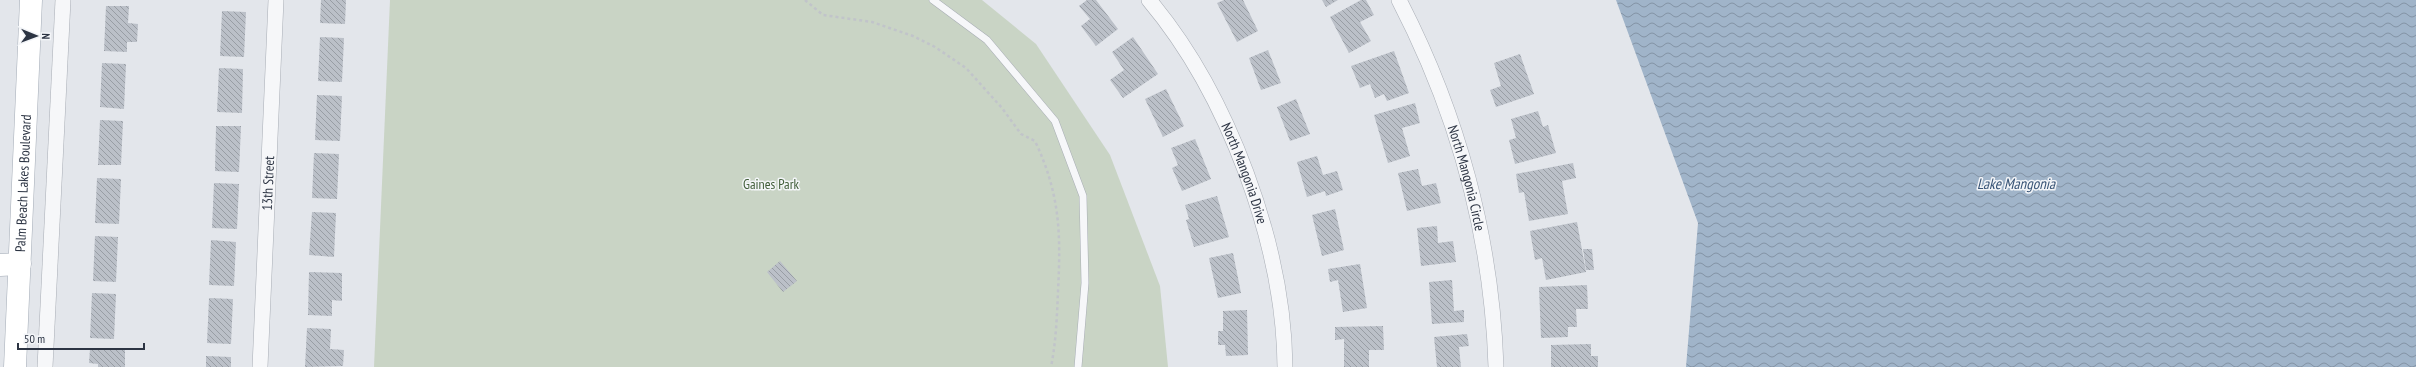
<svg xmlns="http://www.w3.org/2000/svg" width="2416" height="367" viewBox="0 0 2416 367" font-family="'PT Sans Narrow',sans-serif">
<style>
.green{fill:#c9d4c5}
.water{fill:url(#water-waves)}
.building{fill:url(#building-back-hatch)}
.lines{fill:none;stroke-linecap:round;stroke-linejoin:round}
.lane-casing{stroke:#a8adb5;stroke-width:8}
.street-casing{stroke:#a8adb5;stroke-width:16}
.primary-casing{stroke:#a3abb6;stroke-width:23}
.path{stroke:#c1c4ca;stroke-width:2.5;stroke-dasharray:3 3;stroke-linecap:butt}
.lane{stroke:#f6f7f9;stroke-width:7}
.street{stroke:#f6f7f9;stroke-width:15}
.primary{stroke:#fff;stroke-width:22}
.labels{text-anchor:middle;stroke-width:3;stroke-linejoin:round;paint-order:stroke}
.street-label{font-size:14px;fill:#2c3443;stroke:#f3f5f8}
.park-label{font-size:14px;fill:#415e3a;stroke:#f3f5f8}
.water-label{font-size:15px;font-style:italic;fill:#375375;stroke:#f3f5f8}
</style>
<defs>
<pattern id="water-waves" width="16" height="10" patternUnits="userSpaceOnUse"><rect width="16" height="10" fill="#a0b4c9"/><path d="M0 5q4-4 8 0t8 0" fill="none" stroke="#8393a5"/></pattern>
<pattern id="building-back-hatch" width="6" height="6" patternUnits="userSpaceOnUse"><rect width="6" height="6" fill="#bbc0c8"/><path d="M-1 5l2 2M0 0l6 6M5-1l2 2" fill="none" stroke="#989da4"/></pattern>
</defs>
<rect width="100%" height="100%" fill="#e3e6eb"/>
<polygon class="green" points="390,0 982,0 1036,44 1110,155 1160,286 1168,367 374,367"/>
<polygon class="water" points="1616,0 2416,0 2416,367 1686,367 1698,223"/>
<g class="building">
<polygon points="321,0 346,0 345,24 320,23"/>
<polygon points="1087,0 1096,0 1118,29 1096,46 1081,26 1090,19 1079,6"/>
<polygon points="1224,0 1243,0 1258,31 1237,42 1217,3"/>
<polygon points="1322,0 1338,0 1326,7"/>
<polygon points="1361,0 1366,0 1374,15 1360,22 1371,41 1349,53 1330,17"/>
<polygon points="106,6 129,6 128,23 138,24 137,42 127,42 127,52 104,51"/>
<polygon points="222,11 246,12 244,57 220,56"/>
<polygon points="320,37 344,38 342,82 318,81"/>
<polygon points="1133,37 1158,74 1123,98 1110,80 1124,70 1112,52"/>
<polygon points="1268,50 1281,83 1261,90 1249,58"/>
<polygon points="1394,51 1409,93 1387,101 1384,94 1375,98 1370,84 1360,88 1351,66"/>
<polygon points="1520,54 1534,94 1496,107 1490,90 1501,86 1494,63"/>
<polygon points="102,63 126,64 124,109 100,107"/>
<polygon points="219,68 243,69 242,113 217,112"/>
<polygon points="1166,89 1184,126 1163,137 1145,99"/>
<polygon points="317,95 342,96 340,141 315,140"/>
<polygon points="1296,99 1310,134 1290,141 1277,107"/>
<polygon points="1415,103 1420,123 1402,128 1410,156 1388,163 1374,115"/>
<polygon points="1538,111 1543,127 1548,125 1556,153 1515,164 1509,140 1516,138 1511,119"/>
<polygon points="100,120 123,121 121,165 98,165"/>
<polygon points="216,126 241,126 239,172 215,171"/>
<polygon points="1195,139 1211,179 1182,191 1172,168 1178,165 1171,148"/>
<polygon points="314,153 339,154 337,199 312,198"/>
<polygon points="1317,156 1323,175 1337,171 1343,190 1326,196 1325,191 1307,197 1297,162"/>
<polygon points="1573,163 1576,178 1562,181 1568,214 1529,221 1524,192 1519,193 1516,174"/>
<polygon points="1418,169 1422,186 1436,183 1441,203 1407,211 1398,173"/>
<polygon points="97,178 121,179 119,224 95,223"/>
<polygon points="214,183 239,184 237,229 212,228"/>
<polygon points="1217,196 1229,237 1194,247 1186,220 1189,219 1185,205"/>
<polygon points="1335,209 1344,250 1322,256 1312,215"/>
<polygon points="312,212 336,213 334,257 309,255"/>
<polygon points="1577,222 1586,272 1546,280 1542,258 1535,260 1530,231"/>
<polygon points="1437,226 1438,243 1453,241 1456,262 1421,266 1417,228"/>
<polygon points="95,236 118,237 116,282 93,281"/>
<polygon points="211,240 236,242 234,286 209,285"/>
<polygon points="1583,249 1592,249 1594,270 1586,270"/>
<polygon points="1233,253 1241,293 1218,298 1209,258"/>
<polygon points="780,261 797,281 783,292 767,272"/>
<polygon points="1360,264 1367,308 1343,312 1338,280 1330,282 1328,269"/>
<polygon points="309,272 342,273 342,301 332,300 332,316 308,315"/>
<polygon points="1452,280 1454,311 1464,310 1464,322 1432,324 1429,282"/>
<polygon points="1587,285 1588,309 1576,309 1577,327 1568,327 1568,337 1541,338 1539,287"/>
<polygon points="92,293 116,294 114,339 90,338"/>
<polygon points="209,298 233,299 231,344 207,343"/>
<polygon points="1247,310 1248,355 1226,356 1225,345 1218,345 1218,331 1223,331 1223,311"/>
<polygon points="1383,326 1384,350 1369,350 1369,367 1344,367 1344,339 1335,340 1335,327"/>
<polygon points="307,328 331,329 330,349 344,350 343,366 305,367"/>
<polygon points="1467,334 1469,346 1459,347 1461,367 1437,367 1434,337"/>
<polygon points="1591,344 1591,356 1598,356 1598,367 1551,367 1551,345"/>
<polygon points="90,349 125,350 125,367 98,367 98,364 89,363"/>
<polygon points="206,356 231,357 231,367 206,367"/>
</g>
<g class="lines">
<defs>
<polyline id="lane" points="933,0 987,40 1055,121 1083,196 1085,283 1078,367"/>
<g id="street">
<path id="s1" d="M1149 0C1228 94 1284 245 1285 367"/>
<path id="s2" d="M1399 0C1458 114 1492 239 1496 367"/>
<polyline points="45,367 63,0"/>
<path id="s3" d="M260 367 276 0"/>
</g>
<g id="primary">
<polyline points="0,265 20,264"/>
<path id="s4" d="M15 367 31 0"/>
</g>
</defs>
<use href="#lane" class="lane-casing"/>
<use href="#street" class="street-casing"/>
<use href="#primary" class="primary-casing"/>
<path class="path" d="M805 0 823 15 872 22 913 36 935 47 966 68 1002 108 1021 134 1035 141C1060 194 1061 233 1058 291 1057 316 1056 342 1051 367"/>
<use href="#lane" class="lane"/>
<use href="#street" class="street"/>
<use href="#primary" class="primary"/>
</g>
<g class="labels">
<g class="street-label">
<text dy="5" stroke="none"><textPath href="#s1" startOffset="199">North Mangonia Drive</textPath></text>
<text dy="5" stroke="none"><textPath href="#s2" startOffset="191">North Mangonia Circle</textPath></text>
<text dy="5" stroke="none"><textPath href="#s4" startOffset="184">Palm Beach Lakes Boulevard</textPath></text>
<text dy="5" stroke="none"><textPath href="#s3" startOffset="184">13th Street</textPath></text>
</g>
<g class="park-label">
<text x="771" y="189">Gaines Park</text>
</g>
<g class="water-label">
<text x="2016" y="189">Lake Mangonia</text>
</g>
</g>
<g transform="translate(36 36) rotate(91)" stroke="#f3f5f8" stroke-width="3" paint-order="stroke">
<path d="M0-3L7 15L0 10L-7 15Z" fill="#2c3443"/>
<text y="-6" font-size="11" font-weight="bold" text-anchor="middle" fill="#2c3443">N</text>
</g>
<path d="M18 343v6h126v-6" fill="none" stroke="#2c3443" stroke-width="2"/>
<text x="24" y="343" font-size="12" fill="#2c3443" stroke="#f3f5f8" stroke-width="3" paint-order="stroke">50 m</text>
</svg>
